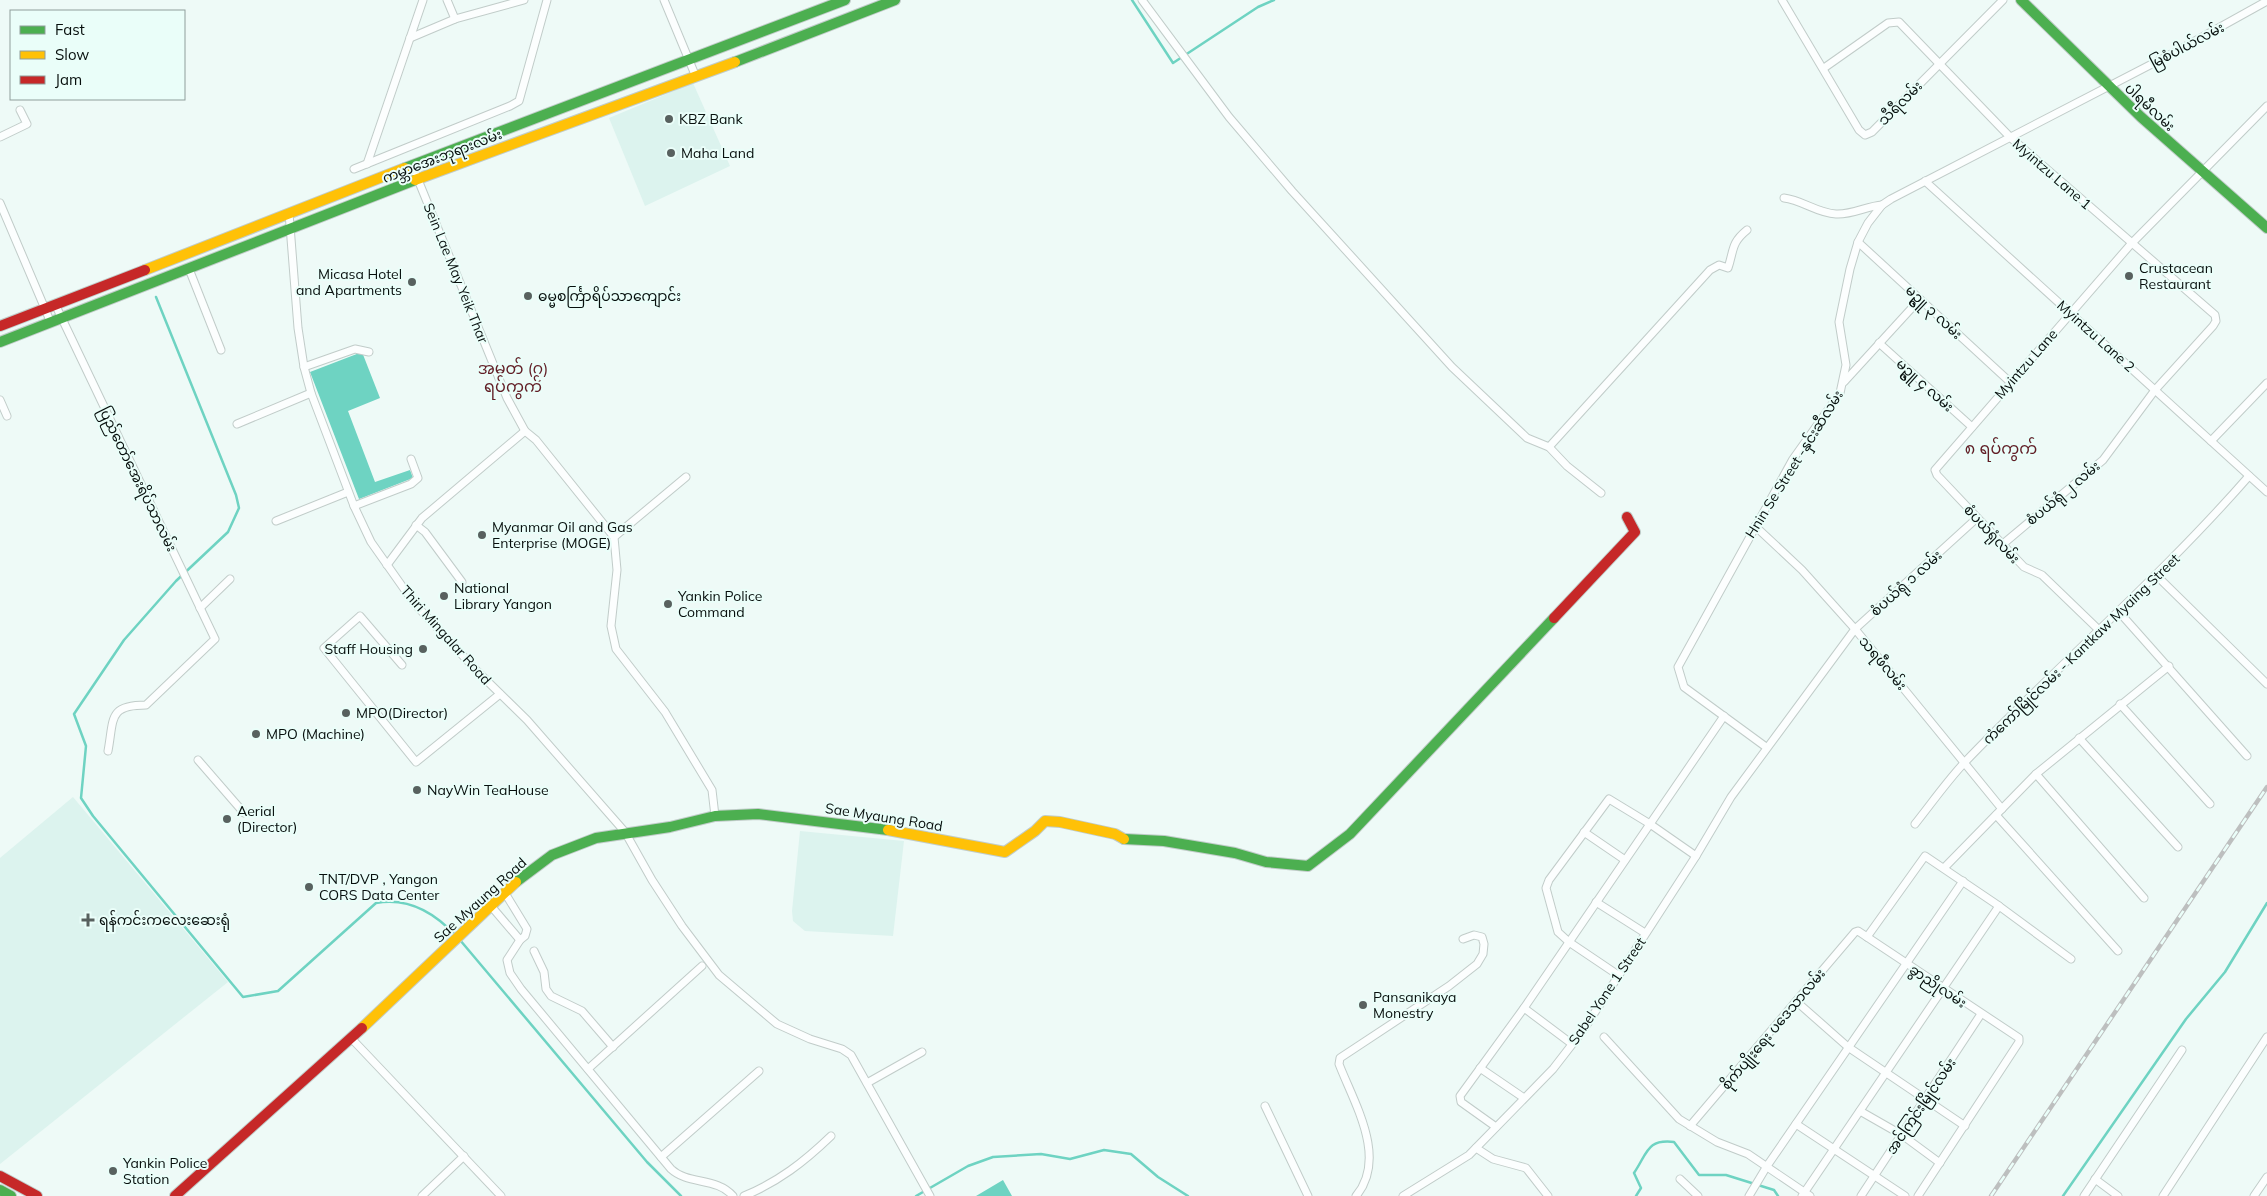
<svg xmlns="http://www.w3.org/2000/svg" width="2267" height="1196" viewBox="0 0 2267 1196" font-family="Mulish,'Noto Sans Myanmar',sans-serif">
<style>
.built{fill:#dcf3ee}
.water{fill:#6ed3c2}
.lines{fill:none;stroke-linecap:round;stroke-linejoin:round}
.stream{stroke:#6ed3c2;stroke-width:2.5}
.street-casing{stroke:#c1ccc9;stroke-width:9}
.fast-casing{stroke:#c1ccc9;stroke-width:12}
.slow-casing{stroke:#c1ccc9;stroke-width:12}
.jam-casing{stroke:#c1ccc9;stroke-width:12}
.street{stroke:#fcfefe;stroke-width:7}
.fast{stroke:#4caf50;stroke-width:10}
.slow{stroke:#ffc107;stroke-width:10}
.jam{stroke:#c62828;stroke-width:10}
.rail-casing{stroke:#bdbfbf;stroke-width:4.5}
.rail{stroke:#eafef9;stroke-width:2.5;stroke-dasharray:8;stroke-linecap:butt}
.poi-dot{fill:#58615f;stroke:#eafef9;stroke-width:2}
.labels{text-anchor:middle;stroke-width:4;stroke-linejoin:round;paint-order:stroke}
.street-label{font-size:14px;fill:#070f0d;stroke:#eafef9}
.poi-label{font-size:14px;fill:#070f0d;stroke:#eafef9;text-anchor:start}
.quarter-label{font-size:16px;fill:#621d25;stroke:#eafef9}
</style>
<rect width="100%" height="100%" fill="#eefaf7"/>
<g class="built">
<polygon points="693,83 730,166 645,206 609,118"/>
<polygon points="73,797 228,982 0,1164 0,858"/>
<polygon points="800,831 904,841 893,936 805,931 793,921 792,911"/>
</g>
<g class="water">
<polygon points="362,352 380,398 348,411 375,482 410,470 413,478 359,499 310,372"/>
<polygon points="1003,1180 1012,1196 976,1196"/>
</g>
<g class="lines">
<g class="stream">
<polyline points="1132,0 1173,63 1258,7 1274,0"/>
<path d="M156 297 236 495 239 508 228 532 176 581 124 640 74 714 86 746 81 798 93 816 243 997 278 991 376 903C409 897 435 913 456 936"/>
<polyline points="460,940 647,1162 681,1196"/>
<polyline points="916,1196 968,1166 993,1157 1041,1154 1070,1159 1104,1150 1131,1154 1158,1177 1188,1196"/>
<path d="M1636 1196 1641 1188 1634 1173C1648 1152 1647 1139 1674 1142L1699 1175H1726L1774 1190 1778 1196"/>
<polyline points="2063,1196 2186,1019 2225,972 2267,903"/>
</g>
<defs>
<g id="street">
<polyline points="447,0 455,19 524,0"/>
<polyline points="664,0 696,77"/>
<polyline points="1142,0 1229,117 1292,191 1452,367 1527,438 1549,447 1567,466 1601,493"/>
<polyline points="1782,0 1859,130 1865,135 1872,132 2003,0"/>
<polyline points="410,38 455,19"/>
<polyline points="1824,68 1888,23 1899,22 2010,137 2215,315 2216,321 2213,326 2155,390 2103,460 2003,544"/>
<polyline points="0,137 27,124 20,110"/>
<polyline points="367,164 423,0"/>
<polyline points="412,165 507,398 525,431 536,440 614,537"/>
<polyline points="354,169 510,106 519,101 547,0"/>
<polyline points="1925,181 2267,492"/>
<path d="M1784 198C1802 200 1817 213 1836 214 1852 215 1867 206 1882 205"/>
<polyline points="0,203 51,323"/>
<polyline points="289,213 298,328 304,367 311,393 354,506 371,542 414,603 478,672 527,720 625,832 652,880 682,926 719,975 777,1024 810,1039 842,1049 851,1055 930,1196"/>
<polyline points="1858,242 2010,382"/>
<polyline points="189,269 221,350"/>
<path d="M55 304 215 639 146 705C108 705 114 719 108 751"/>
<polyline points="1879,343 1972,427"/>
<polyline points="304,367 355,349 369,352"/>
<polyline points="1844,382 1920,299"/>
<polyline points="0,400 7,416"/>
<polyline points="237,424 311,393"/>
<polyline points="2211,441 2267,383"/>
<path d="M1549 447 1710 270 1719 265 1728 268C1734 250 1731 243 1747 230"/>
<polyline points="686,477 614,537 617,570 611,626 616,649 665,712 712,790 715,816"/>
<polyline points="354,506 411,484 418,478 411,459"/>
<polyline points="276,521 348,492"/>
<polyline points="416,525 425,532 462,582"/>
<polyline points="1755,526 1802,570 1855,629 2002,809"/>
<polyline points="387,565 422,518 525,431"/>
<polyline points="2157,576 2267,684"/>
<polyline points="200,608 230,579"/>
<polyline points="2120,613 2247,756"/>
<polyline points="2100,631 2042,575 2024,567 1937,475 1935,470 2131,244 2267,106"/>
<polyline points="402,665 360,616 324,648 416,762 500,694"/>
<polyline points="2120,704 2210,804"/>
<polyline points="2079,738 2178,847"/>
<polyline points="1766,747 1684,687 1678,667 1793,459 1840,393 1846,365 1839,322 1850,269 1858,242 1868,223 1882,205 1891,199 2177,51 2267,1"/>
<polyline points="198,760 244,813"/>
<polyline points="2036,774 2144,898"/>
<polyline points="1996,815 2118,951"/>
<path d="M1915 824C1931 804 1947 781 1965 762 2058 665 2160 578 2249 476"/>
<polyline points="1584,832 1625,860"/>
<polyline points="1944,868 2036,774 2169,666"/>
<path d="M505 893 527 929 525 936 520 940 507 960 510 973 521 989 671 1169C688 1185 717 1177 733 1196"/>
<polyline points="1596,902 1645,933"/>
<polyline points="491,906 520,940"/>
<polyline points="1867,937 1925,856 1999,906 2071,959"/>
<polyline points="534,951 544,972 546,989 551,996 582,1011 613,1047"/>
<polyline points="1618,975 1569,942 1558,932 1546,888 1549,880 1609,799 1650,824 1696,856"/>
<polyline points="1797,1002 1848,1047 1965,1126"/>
<polyline points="1524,1008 1572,1044"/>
<polyline points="1604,1037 1679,1119 1717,1142 1748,1154 1810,1196"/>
<polyline points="351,1038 501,1196"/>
<polyline points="1480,1068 1524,1098"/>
<polyline points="588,1069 702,966"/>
<polyline points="867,1083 922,1052"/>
<polyline points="1265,1106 1308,1196"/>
<polyline points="1860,1111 1902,1135 1940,1163"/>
<polyline points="1796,1124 1905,1196"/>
<polyline points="1690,1126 1855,932 1858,931 2019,1038 2019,1042 1918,1196"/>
<polyline points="1496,1127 1461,1102 1460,1096 1524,1008 1724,716"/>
<polyline points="1476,1148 1493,1159 1526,1168 1548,1196"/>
<polyline points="661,1157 759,1071"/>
<polyline points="1680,1179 1698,1196"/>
<polyline points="2095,1179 2118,1196"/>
<polyline points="422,1196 464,1156"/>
<path d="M744 1196C778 1182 804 1162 831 1136"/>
<path d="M1356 1196C1388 1158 1354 1103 1339 1064L1340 1058 1449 986 1477 964 1483 954 1484 944 1482 937 1474 935 1463 939"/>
<polyline points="1403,1196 1469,1155 1553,1069 1584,1029 1696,856 1731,797 1855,629 1977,518"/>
<polyline points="1749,1196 1767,1166 1963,881"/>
<polyline points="1802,1196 1999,906"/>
<polyline points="1861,1196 1981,1014"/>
<polyline points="2084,1196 2182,1050"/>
<polyline points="2163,1196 2267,1037"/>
<polyline points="2254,1196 2267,1177"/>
</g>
<g id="fast">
<polyline points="2021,0 2141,117 2267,228"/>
<polyline points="735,62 895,0"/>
<polyline points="405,168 845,0"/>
<polyline points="0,342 415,180"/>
<polyline points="1124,839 1164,841 1235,853 1266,862 1308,866 1350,834 1554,618"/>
<polyline points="516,882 552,855 596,838 670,827 715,816 758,814 888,830"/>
<polyline points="0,1190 11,1196"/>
</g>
<g id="slow">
<polyline points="415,180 735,62"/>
<polyline points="145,270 405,168"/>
<polyline points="888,830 1005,852 1035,831 1045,821 1060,822 1115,834 1124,839"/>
<polyline points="362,1028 516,882"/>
</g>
<g id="jam">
<polyline points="0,326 145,270"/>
<polyline points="1554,618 1635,532 1627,517"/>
<polyline points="0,1176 37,1196"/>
<polyline points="175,1196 362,1028"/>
</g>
</defs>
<use href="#street" class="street-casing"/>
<use href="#fast" class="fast-casing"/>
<use href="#slow" class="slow-casing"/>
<use href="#jam" class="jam-casing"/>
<use href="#street" class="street"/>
<use href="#fast" class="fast"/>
<use href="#slow" class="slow"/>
<use href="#jam" class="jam"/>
<defs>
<polyline id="rail" points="1991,1196 2267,787"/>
</defs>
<use href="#rail" class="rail-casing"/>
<use href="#rail" class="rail"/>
</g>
<g class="poi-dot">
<circle cx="669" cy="119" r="5"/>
<circle cx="671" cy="153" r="5"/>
<circle cx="2129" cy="276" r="5"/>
<circle cx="412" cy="282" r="5"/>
<circle cx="528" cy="296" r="5"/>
<circle cx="482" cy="535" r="5"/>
<circle cx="444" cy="596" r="5"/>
<circle cx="668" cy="604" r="5"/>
<circle cx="423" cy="649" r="5"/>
<circle cx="346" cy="713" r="5"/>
<circle cx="256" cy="734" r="5"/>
<circle cx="417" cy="790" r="5"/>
<circle cx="227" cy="819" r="5"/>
<circle cx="309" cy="887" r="5"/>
<path d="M85.5 912.5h5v5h5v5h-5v5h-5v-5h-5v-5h5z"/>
<circle cx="1363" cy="1005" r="5"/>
<circle cx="113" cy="1171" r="5"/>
</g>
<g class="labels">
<g class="street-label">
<text transform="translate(2187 45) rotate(-28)" y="5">မြစံပါယ်လမ်း</text>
<text transform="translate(1900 103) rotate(-45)" y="5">သီရီလမ်း</text>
<text transform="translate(2150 107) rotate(43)" y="5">ပါရမီလမ်း</text>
<text transform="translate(442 156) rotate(-21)" y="5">ကမ္ဘာအေးဘုရားလမ်း</text>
<text transform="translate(2052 174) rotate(41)" y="5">Myintzu Lane 1</text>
<text transform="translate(456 273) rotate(68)" y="5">Sein Lae May Yeik Thar</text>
<text transform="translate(1934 312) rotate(43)" y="5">မဥ္ဇူ ၃ လမ်း</text>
<text transform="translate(2096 336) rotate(42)" y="5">Myintzu Lane 2</text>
<text transform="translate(2026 364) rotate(-49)" y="5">Myintzu Lane</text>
<text transform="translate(1925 385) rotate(42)" y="5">မဥ္ဇူ ၄ လမ်း</text>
<text transform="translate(1794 464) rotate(-58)" y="5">Hnin Se Street -နှင်းဆီလမ်း</text>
<text transform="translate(138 479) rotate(64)" y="5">ပြည်တော်အေးရိပ်သာလမ်း</text>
<text transform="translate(2063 493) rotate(-40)" y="5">စံပယ်ရုံ ၂ လမ်း</text>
<text transform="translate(1992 534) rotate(47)" y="5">စံပယ်ရုံလမ်း</text>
<text transform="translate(1906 583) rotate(-42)" y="5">စံပယ်ရုံ ၁ လမ်း</text>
<text transform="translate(446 635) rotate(48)" y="5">Thiri Mingalar Road</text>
<text transform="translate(2081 649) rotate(-44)" y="5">ကံကော်မြိုင်လမ်း - Kantkaw Myaing Street</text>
<text transform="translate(1883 663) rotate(50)" y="5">သရဖီလမ်း</text>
<text transform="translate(884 817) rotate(9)" y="5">Sae Myaung Road</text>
<text transform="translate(480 900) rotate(-42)" y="5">Sae Myaung Road</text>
<text transform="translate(1938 986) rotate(34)" y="5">ခွာညိုလမ်း</text>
<text transform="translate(1607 991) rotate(-56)" y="5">Sabel Yone 1 Street</text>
<text transform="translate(1773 1029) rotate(-50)" y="5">စိုက်ပျိုးရေး ပဒေသာလမ်း</text>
<text transform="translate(1921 1106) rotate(-56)" y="5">အင်ကြင်းမြိုင်လမ်း</text>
</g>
<g class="poi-label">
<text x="679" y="124">KBZ Bank</text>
<text x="681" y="158">Maha Land</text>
<text x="2139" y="273">Crustacean<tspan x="2139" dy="16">Restaurant</tspan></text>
<text x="402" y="279" text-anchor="end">Micasa Hotel<tspan x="402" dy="16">and Apartments</tspan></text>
<text x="538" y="301">ဓမ္မစင်္ကြာရိပ်သာကျောင်း</text>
<text x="492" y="532">Myanmar Oil and Gas<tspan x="492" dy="16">Enterprise (MOGE)</tspan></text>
<text x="454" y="593">National<tspan x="454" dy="16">Library Yangon</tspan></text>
<text x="678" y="601">Yankin Police<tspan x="678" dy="16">Command</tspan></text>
<text x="413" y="654" text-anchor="end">Staff Housing</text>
<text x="356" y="718">MPO(Director)</text>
<text x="266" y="739">MPO (Machine)</text>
<text x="427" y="795">NayWin TeaHouse</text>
<text x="237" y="816">Aerial<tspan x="237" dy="16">(Director)</tspan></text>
<text x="319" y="884">TNT/DVP , Yangon<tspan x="319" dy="16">CORS Data Center</tspan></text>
<text x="99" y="925">ရန်ကင်းကလေးဆေးရုံ</text>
<text x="1373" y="1002">Pansanikaya<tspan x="1373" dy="16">Monestry</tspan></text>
<text x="123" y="1168">Yankin Police<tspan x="123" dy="16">Station</tspan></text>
</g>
<g class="quarter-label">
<text x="513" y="374">အမှတ် (၇)<tspan x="513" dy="18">ရပ်ကွက်</tspan></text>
<text x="2001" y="454">၈ ရပ်ကွက်</text>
</g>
</g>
<rect x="10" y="10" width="175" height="90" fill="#eafef9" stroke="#8f9e9b"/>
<rect x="20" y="26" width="25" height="8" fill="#4caf50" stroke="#8f9e9b"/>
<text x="55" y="35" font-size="15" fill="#070f0d">Fast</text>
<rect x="20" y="51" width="25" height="8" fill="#ffc107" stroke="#8f9e9b"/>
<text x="55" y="60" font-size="15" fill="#070f0d">Slow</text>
<rect x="20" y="76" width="25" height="8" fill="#c62828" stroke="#8f9e9b"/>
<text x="55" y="85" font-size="15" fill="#070f0d">Jam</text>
</svg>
